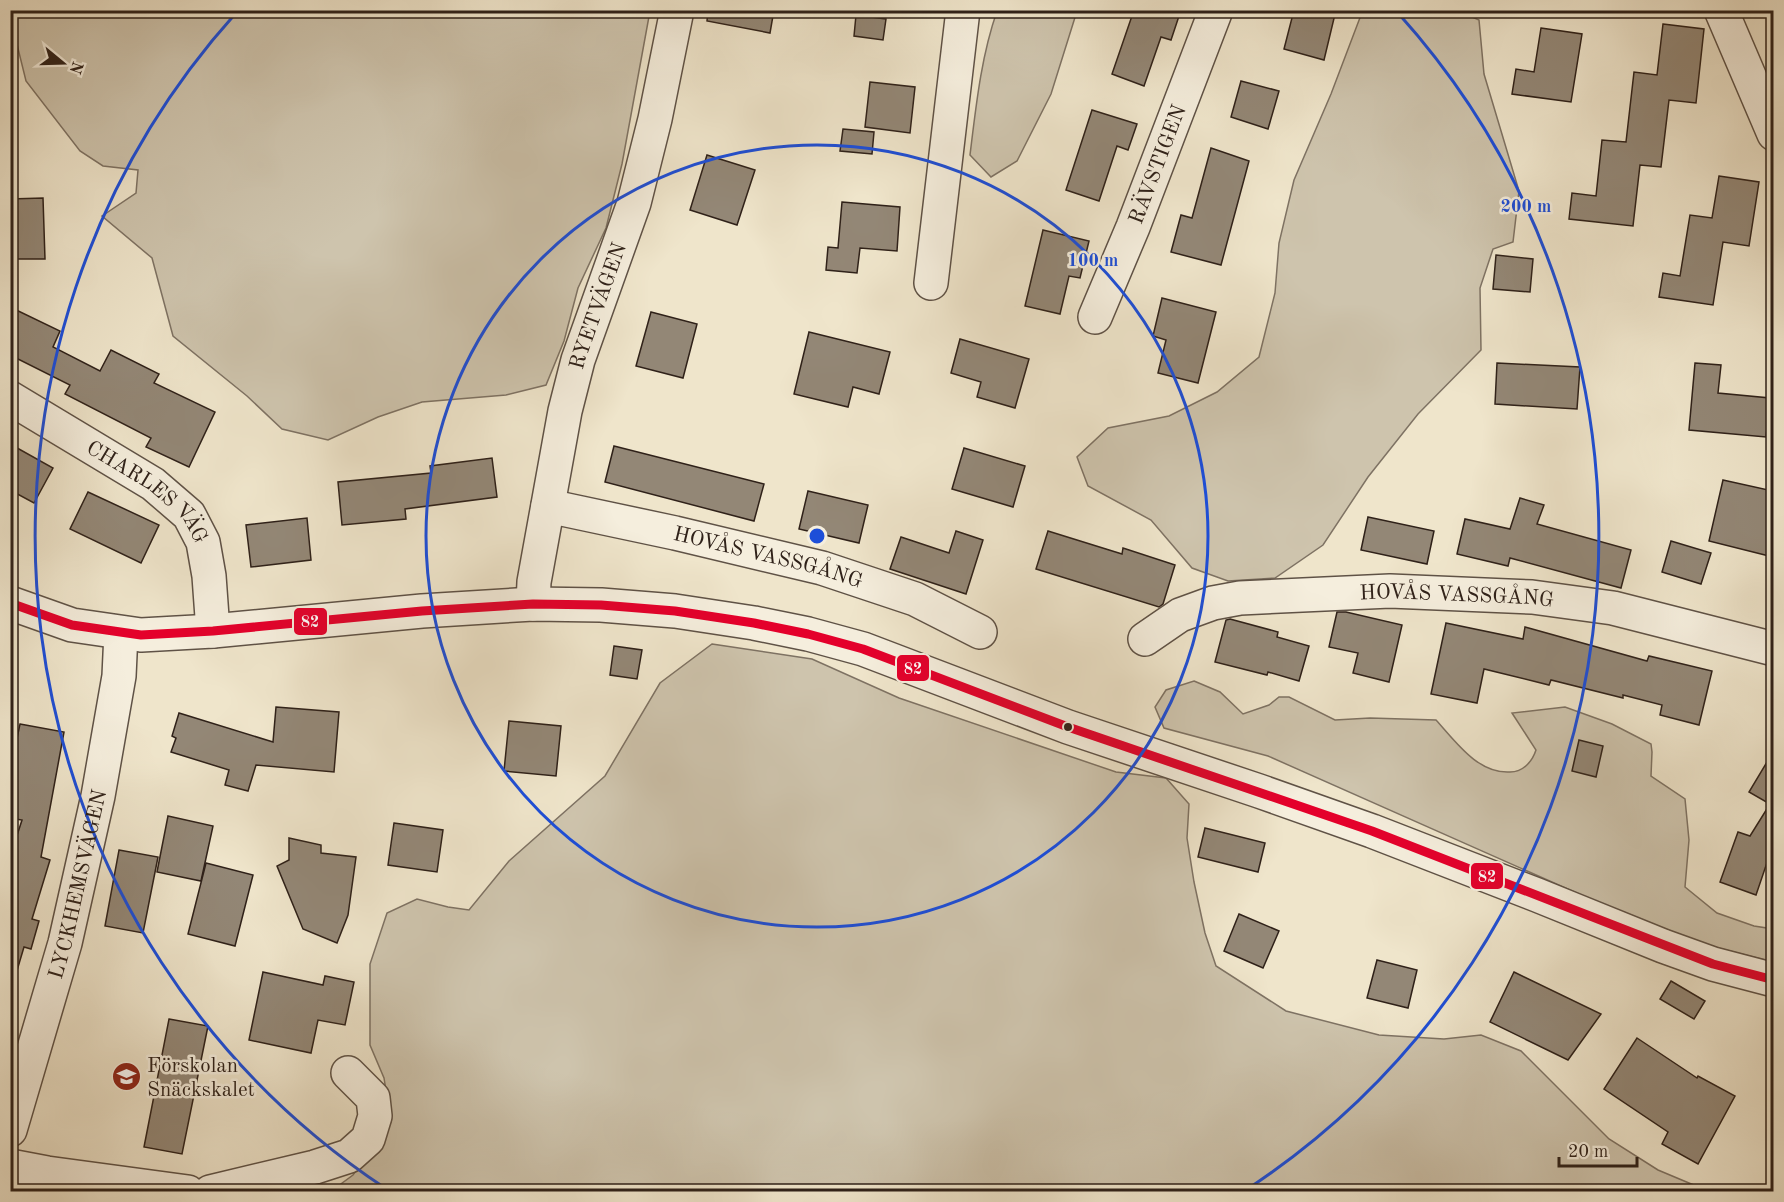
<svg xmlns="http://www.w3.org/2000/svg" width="1784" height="1202" viewBox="0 0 1784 1202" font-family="'Old Standard TT',serif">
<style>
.green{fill:#cec4ad;stroke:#7e7263;stroke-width:1.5}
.building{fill:#938776;stroke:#2f2119;stroke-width:1.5}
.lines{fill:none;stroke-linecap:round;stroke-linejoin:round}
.minor-casing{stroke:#5f5246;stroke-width:36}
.minor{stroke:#f5eedd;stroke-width:33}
.bus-1-casing{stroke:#f5eedd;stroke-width:14}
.bus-1{stroke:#e4002b;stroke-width:9}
.ring{fill:none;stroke:#1d4ed8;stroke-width:3}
.bus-dot{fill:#2f2119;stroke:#f5eedd;stroke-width:2}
.labels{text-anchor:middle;stroke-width:5;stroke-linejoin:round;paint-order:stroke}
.street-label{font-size:21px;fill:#2f2119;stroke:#f5eedd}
.poi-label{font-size:21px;fill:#2f2119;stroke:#f5eedd;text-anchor:start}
.centre{fill:#1d4ed8;stroke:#f5eedd;stroke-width:3}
.ring-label{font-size:18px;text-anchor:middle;font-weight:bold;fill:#1d4ed8;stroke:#f5eedd;stroke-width:5;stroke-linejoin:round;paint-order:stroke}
.line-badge{stroke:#f5eedd;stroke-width:2}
.badge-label{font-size:16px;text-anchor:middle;font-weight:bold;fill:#fff}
</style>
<rect width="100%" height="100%" fill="#efe5cb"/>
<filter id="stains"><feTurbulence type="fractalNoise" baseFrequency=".00333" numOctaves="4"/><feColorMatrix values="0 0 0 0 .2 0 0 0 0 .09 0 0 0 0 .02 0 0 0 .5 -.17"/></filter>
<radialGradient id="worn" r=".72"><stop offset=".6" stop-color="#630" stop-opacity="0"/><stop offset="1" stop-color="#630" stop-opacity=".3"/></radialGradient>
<g class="green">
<polygon points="10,11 650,11 622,164 606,228 578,288 564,341 546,385 506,395 422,402 378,417 328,440 282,429 247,396 173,336 152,258 102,216 136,193 138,170 103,166 80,151 26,81 11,20"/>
<path d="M997 11H1077L1051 94 1017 161 991 177 970 155C976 106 981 57 997 11Z"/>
<polygon points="1368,11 1459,11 1479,20 1484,74 1519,191 1513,242 1493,249 1480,288 1481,350 1418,414 1368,477 1323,545 1275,578 1228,581 1192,568 1151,520 1088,486 1077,457 1108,428 1169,416 1217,392 1259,357 1275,293 1279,243 1294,180 1331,94 1361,15"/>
<polygon points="712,644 812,659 899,698 1116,772 1166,778 1189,804 1187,838 1194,882 1205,933 1216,966 1286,1011 1379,1035 1444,1039 1481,1035 1521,1051 1609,1139 1658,1170 1708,1191 330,1192 353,1175 391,1122 384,1078 370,1045 370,964 387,913 417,899 448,907 469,910 509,861 605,776 660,683"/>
<path d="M1194 681 1220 692 1243 714 1269 705 1279 697H1289L1335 720 1370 718 1436 720C1456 742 1478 774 1510 772 1523 772 1532 762 1536 750L1512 713 1565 707 1612 724 1651 744 1652 752 1651 776 1685 799 1689 840 1685 887 1717 913 1754 926 1773 929V962L1710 946 1624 914 1268 756 1164 728 1155 707 1166 690Z"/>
</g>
<g class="building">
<polygon points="708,10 774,10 770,33 707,21"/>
<polygon points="1134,10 1181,10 1171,40 1161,37 1144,86 1112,74"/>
<polygon points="1294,10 1336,10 1324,60 1284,49"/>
<polygon points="856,15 886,19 883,40 854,36"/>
<polygon points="1663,24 1704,29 1696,103 1669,100 1661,167 1640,165 1633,226 1569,219 1572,193 1596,196 1602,140 1626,142 1634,72 1657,75"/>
<polygon points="1541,28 1582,34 1571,102 1512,94 1516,69 1534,72"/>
<polygon points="1241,81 1279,91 1268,129 1231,117"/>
<polygon points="870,82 915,87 910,133 865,127"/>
<polygon points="1092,110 1137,124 1128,150 1117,146 1099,201 1066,190"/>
<polygon points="843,129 874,132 872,154 840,151"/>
<polygon points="1211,148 1249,161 1221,265 1171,252 1181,215 1192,218"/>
<polygon points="707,155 755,170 737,225 690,210"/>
<polygon points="1719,176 1759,182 1749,246 1723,242 1713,305 1659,297 1663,273 1680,276 1690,215 1712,218"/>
<polygon points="43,198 45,259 10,259 10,199"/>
<polygon points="842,202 900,207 897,251 860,248 857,273 826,270 828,247 838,248"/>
<polygon points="1043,230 1089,241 1080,278 1069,276 1060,314 1025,306"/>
<polygon points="1496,255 1533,259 1530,292 1493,289"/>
<polygon points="1162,298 1216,312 1198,383 1158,373 1166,340 1153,336"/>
<polygon points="10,307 60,331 53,347 100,371 111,350 159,374 154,383 215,412 189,467 146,447 151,438 65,394 70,385 10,355"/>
<polygon points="651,312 697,324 683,378 636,366"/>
<polygon points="809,332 890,352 879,394 853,387 848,407 794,394"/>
<polygon points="960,339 1029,359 1015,408 977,397 981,382 951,373"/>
<polygon points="1497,363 1580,367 1577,409 1495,404"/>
<polygon points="1695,363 1721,365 1718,393 1770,398 1766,437 1689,430"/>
<polygon points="10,444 53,468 34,503 10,490"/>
<polygon points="614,446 764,484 754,521 605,482"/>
<polygon points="964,448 1025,466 1013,507 952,489"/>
<polygon points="492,458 497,497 405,509 406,519 342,525 338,482 431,473 430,466"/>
<polygon points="1723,480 1773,491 1773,557 1709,541"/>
<polygon points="808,491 868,505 859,543 799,529"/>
<polygon points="88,492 159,525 141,563 70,529"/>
<polygon points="1520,498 1544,505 1537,524 1631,550 1621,588 1510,558 1508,566 1457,554 1465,519 1510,529"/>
<polygon points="1368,517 1434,531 1427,564 1361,550"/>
<polygon points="307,518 311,560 251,567 246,525"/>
<polygon points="956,531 983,540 966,594 890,569 901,537 949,553"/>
<polygon points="1048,531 1122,554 1123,548 1175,565 1163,604 1159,607 1036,569"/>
<polygon points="1671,541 1711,553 1701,584 1662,572"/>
<polygon points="1337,612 1346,612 1402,625 1389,682 1353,673 1358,653 1329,647"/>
<polygon points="1230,619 1278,632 1277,637 1309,646 1299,681 1268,672 1267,675 1215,662 1226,620"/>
<polygon points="1446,623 1523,639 1525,627 1647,661 1649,656 1712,671 1699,725 1660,715 1662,705 1623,695 1623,698 1551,680 1549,685 1484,669 1477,703 1431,694"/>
<polygon points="614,646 642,650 637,679 610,675"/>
<polygon points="276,707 339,712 334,772 256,765 248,791 225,785 229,770 171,752 176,738 172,736 179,713 273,742"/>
<polygon points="509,721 561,726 556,776 504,771"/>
<polygon points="20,724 64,732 41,857 50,860 32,919 39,921 31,949 24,947 16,974 10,973 10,857 22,820 10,818 10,772"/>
<polygon points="1579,740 1603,746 1596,777 1572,771"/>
<polygon points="1773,752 1773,845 1756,895 1720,882 1738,832 1750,836 1770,804 1749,792"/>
<polygon points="168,816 213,826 201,881 157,872"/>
<polygon points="394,823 443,830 437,872 388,865"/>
<polygon points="1205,828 1265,843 1258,872 1198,857"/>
<polygon points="289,838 321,845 321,853 356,857 348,915 337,943 303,929 277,866 289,860"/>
<polygon points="119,850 158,857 143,933 105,926"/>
<polygon points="206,863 253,875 235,946 188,934"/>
<polygon points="1239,914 1279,931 1263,968 1224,951"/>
<polygon points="1377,960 1417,970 1408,1008 1367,998"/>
<polygon points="263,972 323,985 325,976 354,982 345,1025 318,1020 311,1053 249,1040"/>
<polygon points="1514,972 1601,1014 1568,1060 1490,1022"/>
<polygon points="1671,981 1705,1001 1694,1019 1660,999"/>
<polygon points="169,1019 208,1026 182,1154 144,1147"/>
<polygon points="1637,1038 1697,1078 1698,1076 1735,1096 1698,1164 1662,1144 1668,1132 1604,1089"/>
</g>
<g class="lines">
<defs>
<g id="minor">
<polyline points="1721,10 1774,134"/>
<polyline points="931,283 963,10"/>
<path id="s1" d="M1095 317 1133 227 1216 10"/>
<path id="s2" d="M10 398 153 484 189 515 203 542 209 576 213 631"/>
<path id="s3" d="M548 506 675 533 822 568 915 599 980 632"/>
<polyline points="10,603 72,625 141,635 213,631 422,611 533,604 601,605 675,611 754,623 808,634 863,649 1068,727 1259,791 1372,831 1537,895 1663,946 1713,964 1774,980"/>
<path id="s4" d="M533 604 534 582 565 411 578 360 634 203 655 119 677 10"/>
<path id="s5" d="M1145 639 1180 615 1213 603 1240 598 1390 591 1532 597 1613 608 1774 649"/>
<path id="s6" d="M10 1130 65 943 98 796 119 676 121 633"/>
<polyline points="10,1166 47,1173 188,1192"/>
<polyline points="210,1192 315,1167 349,1156 368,1139 375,1116 373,1098 348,1073"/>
</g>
</defs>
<use href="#minor" class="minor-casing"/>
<use href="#minor" class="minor"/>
<defs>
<polyline id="bus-1" points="10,603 72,625 141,635 213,631 422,611 533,604 601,605 675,611 754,623 808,634 863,649 1068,727 1372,831 1713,964 1774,980"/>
</defs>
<use href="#bus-1" class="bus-1-casing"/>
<use href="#bus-1" class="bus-1"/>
</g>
<g class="ring">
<circle cx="817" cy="536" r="391"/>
<path d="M385 1188A782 782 0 0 1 236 13M1398 13A782 782 0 0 1 1249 1188"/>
</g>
<defs>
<symbol id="school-disc" viewBox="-11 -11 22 22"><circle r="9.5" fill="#8f2418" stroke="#f5eedd"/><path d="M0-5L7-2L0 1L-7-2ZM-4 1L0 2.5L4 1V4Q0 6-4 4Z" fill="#fff"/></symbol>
</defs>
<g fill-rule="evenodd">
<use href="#school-disc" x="110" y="1060" width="33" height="33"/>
</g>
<circle class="bus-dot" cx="1068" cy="727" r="5"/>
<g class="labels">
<g class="street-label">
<text dy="7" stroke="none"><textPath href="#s1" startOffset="165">RÄVSTIGEN</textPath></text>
<text dy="7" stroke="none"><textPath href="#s4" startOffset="306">RYETVÄGEN</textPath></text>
<text dy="7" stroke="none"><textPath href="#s2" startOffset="168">CHARLES VÄG</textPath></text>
<text dy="7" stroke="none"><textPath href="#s3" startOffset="226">HOVÅS VASSGÅNG</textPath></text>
<text dy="7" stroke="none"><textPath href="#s5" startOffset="322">HOVÅS VASSGÅNG</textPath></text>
<text dy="7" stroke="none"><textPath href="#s6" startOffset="255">LYCKHEMSVÄGEN</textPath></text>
</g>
<g class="poi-label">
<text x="147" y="1072">Förskolan<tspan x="147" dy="24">Snäckskalet</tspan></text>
</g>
</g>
<circle cx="817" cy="536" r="9" class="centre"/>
<g class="ring-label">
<text x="1526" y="212">200 m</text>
<text x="1093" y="266">100 m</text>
</g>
<g class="line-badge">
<rect x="293" y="607" width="35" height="29" rx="6" fill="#e4002b"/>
<rect x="896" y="654" width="34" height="28" rx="6" fill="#e4002b"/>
<rect x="1470" y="862" width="34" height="28" rx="6" fill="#e4002b"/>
</g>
<g class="badge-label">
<text x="310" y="627">82</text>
<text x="913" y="674">82</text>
<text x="1487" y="882">82</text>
</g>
<rect width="1784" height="1202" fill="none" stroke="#efe5cb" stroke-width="36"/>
<rect x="12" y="12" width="1760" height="1178" fill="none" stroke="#2f2119" stroke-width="3"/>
<rect x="18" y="18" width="1748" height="1166" fill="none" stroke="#2f2119" stroke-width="1.5"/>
<g transform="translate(63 63) rotate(109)" stroke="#f5eedd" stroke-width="4.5" paint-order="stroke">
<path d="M0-4.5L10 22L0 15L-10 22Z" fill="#2f2119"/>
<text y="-9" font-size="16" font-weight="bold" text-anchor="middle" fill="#2f2119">N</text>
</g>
<path d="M1559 1157v9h78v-9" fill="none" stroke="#2f2119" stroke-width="3"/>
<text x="1568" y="1157" font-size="18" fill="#2f2119" stroke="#f5eedd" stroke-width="4.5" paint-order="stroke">20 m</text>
<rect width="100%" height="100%" filter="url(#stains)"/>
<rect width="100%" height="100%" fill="url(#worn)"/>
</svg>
